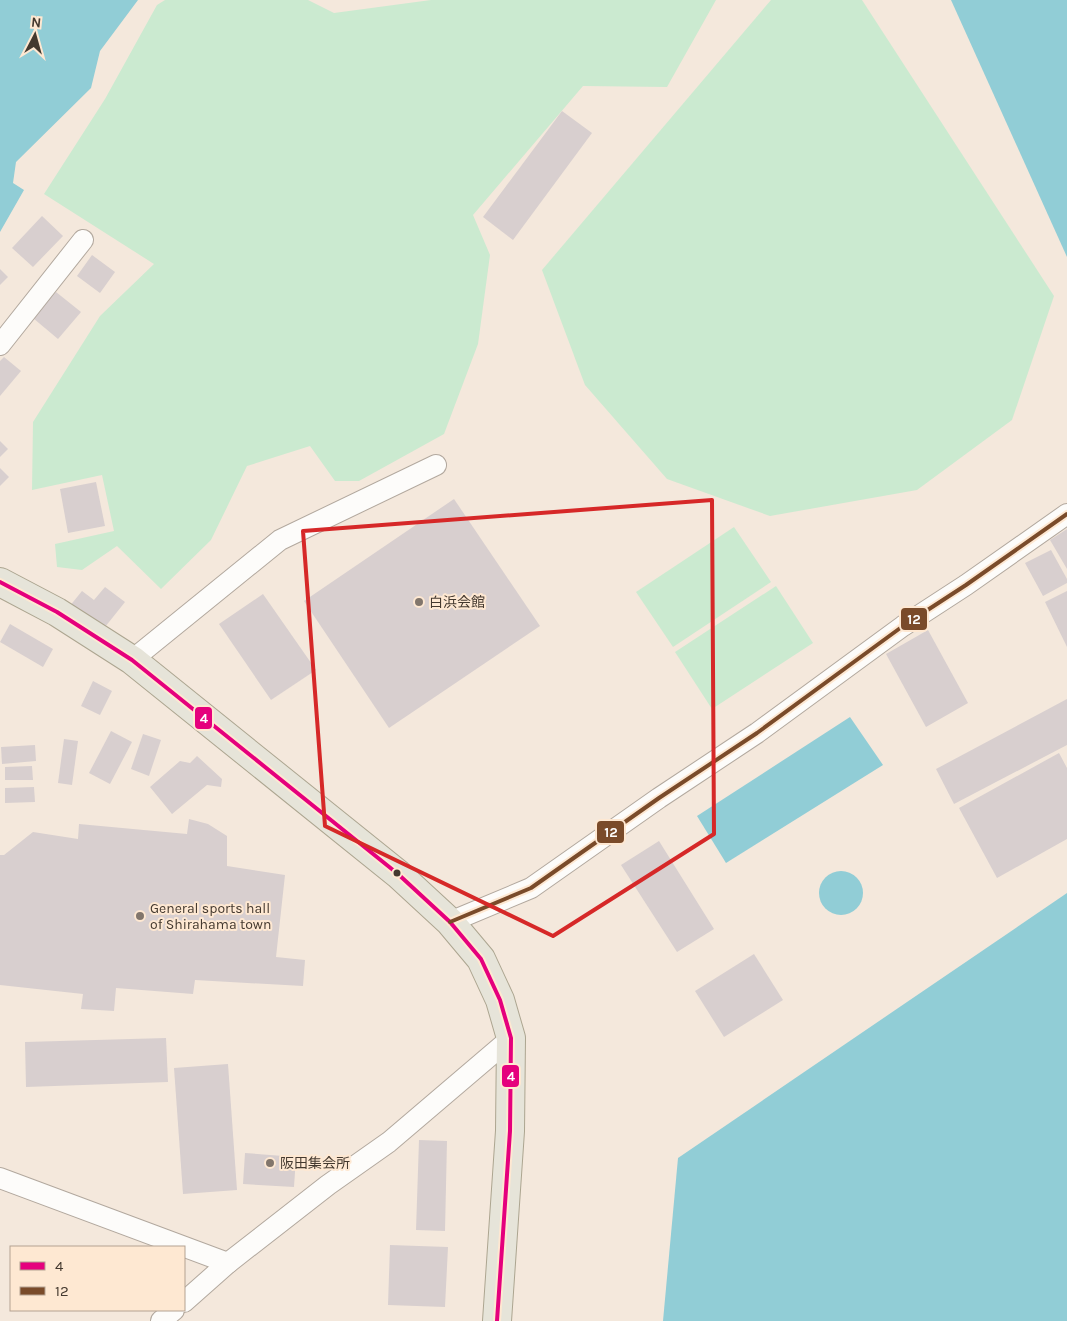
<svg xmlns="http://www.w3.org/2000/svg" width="1067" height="1321" viewBox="0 0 1067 1321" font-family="Karla,'Noto Sans JP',sans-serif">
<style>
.green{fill:#cbead0}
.water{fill:#91cdd6}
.building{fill:#d8cfcf}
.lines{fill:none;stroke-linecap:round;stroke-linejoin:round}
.minor-casing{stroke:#b2a89e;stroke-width:22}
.primary-casing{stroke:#aca590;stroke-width:30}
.minor{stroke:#fdfcfa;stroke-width:20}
.primary{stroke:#e6e4d9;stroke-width:28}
.bus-1-casing{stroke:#fee8d2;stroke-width:8}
.bus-2-casing{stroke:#fee8d2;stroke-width:8}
.bus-1{stroke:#e5007d;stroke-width:4}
.bus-2{stroke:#7a4b2a;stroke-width:4}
.marked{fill:none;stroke:#d62828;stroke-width:4;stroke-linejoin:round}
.poi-dot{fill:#82766c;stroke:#fee8d2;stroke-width:2}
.bus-dot{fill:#44392f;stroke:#fee8d2;stroke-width:2}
.labels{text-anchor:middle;stroke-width:4;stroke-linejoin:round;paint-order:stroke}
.poi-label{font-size:14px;fill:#44392f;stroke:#fee8d2;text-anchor:start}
.line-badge{stroke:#fee8d2;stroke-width:2}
.badge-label{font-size:14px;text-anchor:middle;font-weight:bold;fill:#fff}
</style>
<rect width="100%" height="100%" fill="#f4e8dc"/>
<g class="green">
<polygon points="165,0 308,0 334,13 431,0 716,0 667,87 583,86 473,215 490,255 478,344 444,434 359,481 335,481 310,446 247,466 211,540 161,589 117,546 82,570 57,567 55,544 114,531 102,475 32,490 33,422 100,316 154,264 44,194 105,99 157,5"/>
<polygon points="771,0 862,0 1054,296 1012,420 917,490 770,516 667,479 585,385 542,270"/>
<polygon points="734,527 771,582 673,647 636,592"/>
<polygon points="776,586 813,643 712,709 675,652"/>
</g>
<g class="water">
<polygon points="0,0 138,0 100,51 91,88 16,162 13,183 24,190 0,232"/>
<polygon points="951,0 1067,0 1067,257"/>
<polygon points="850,717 883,765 726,863 697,816"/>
<circle cx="841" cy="893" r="22"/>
<polygon points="1067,893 1067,1321 663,1321 678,1158"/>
</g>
<g class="building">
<polygon points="562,111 592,133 513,240 483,217"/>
<polygon points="42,216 63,236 33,267 12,248"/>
<polygon points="92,255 115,272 100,293 77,276"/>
<polygon points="0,269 8,277 0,285"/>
<polygon points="56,292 81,312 58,339 33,318"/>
<polygon points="4,357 21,371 0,396 0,361"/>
<polygon points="0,441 8,449 0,457"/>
<polygon points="0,468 9,477 0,486"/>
<polygon points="96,482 105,526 68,533 60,489"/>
<polygon points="454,499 540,626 389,728 304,601"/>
<polygon points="1067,529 1067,569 1050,540"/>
<polygon points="1051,550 1067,579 1067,583 1043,596 1025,563"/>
<polygon points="105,587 125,602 101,632 69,607 82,591 94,600"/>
<polygon points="1067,591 1067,647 1045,602"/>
<polygon points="263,594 316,670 271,700 219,624"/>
<polygon points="10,624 53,649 43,667 0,642"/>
<polygon points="928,630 968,703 926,727 886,654"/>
<polygon points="93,681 112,691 100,715 81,706"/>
<polygon points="1067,699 1067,745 954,804 936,769"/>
<polygon points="111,731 132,742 110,784 89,773"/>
<polygon points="143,734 161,740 149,776 131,769"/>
<polygon points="64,739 78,741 72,785 58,783"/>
<polygon points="35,745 36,761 2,764 1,747"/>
<polygon points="1059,753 1067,768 1067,839 997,878 959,808"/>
<polygon points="197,756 222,779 221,787 207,785 172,814 150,787 180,761 190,763"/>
<polygon points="32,766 33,780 5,780 5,767"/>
<polygon points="34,787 35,802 5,803 5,788"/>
<polygon points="189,819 208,824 227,836 227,866 285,875 276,957 305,960 303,986 195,980 193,994 116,988 114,1011 81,1009 83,994 0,985 0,855 4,855 33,832 78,839 79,824 187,834"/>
<polygon points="659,841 714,929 677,952 621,865"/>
<polygon points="754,954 783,1000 724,1037 695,991"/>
<polygon points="166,1038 168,1082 26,1087 25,1042"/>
<polygon points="228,1064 237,1190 183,1194 174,1068"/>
<polygon points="419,1140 447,1141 445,1231 416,1230"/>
<polygon points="245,1153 296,1157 294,1187 243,1184"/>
<polygon points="390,1245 448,1247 445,1307 388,1305"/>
</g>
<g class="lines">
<defs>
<g id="minor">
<polyline points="0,345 83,240"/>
<polyline points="132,660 280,540 436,465"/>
<polyline points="450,922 531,888 659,798 757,733 903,626 966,585 1067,514"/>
<polyline points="0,1178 228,1263"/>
<polyline points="184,1302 228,1263 328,1185 389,1142 511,1038"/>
<polyline points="161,1321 174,1310"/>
</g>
<polyline id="primary" points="0,582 57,612 132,660 398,874 450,922 481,959 500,1000 511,1038 510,1131 497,1321"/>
</defs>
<use href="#minor" class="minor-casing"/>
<use href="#primary" class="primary-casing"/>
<use href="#minor" class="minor"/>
<use href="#primary" class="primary"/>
<defs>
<polyline id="bus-1" points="0,582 57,612 132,660 398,874 450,922 481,959 500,1000 511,1038 510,1131 497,1321"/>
<polyline id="bus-2" points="450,922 531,888 659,798 757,733 903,626 966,585 1067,514"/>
</defs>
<use href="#bus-1" class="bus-1-casing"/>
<use href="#bus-2" class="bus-2-casing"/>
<use href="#bus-1" class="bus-1"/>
<use href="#bus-2" class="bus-2"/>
</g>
<path class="marked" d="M712 500 714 834 553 936 325 826 303 531Z"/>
<g class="poi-dot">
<circle cx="419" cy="602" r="5"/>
<circle cx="140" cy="916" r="5"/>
<circle cx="270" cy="1163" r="5"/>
</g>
<circle class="bus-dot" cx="397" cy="873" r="4.5"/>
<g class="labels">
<g class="poi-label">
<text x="429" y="607">白浜会館</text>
<text x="150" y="913">General sports hall<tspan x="150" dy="16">of Shirahama town</tspan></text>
<text x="280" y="1168">阪田集会所</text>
</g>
</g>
<g class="line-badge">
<rect x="900" y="607" width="28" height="24" rx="5" fill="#7a4b2a"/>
<rect x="194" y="706" width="19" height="24" rx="5" fill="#e5007d"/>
<rect x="596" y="820" width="29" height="24" rx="5" fill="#7a4b2a"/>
<rect x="501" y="1064" width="19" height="24" rx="5" fill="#e5007d"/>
</g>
<g class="badge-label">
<text x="914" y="624">12</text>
<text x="204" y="723">4</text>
<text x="611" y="837">12</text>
<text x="511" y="1081">4</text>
</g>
<rect x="10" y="1246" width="175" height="65" fill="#fee8d2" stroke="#b4a291"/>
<rect x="20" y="1262" width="25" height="8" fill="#e5007d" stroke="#b4a291"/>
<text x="55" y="1271" font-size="15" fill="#44392f">4</text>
<rect x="20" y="1287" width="25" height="8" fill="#7a4b2a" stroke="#b4a291"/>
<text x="55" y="1296" font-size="15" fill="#44392f">12</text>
<g transform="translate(35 35) rotate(6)" stroke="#fee8d2" stroke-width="4" paint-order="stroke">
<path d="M0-4L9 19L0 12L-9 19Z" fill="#44392f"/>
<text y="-8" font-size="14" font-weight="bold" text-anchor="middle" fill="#44392f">N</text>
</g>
</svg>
